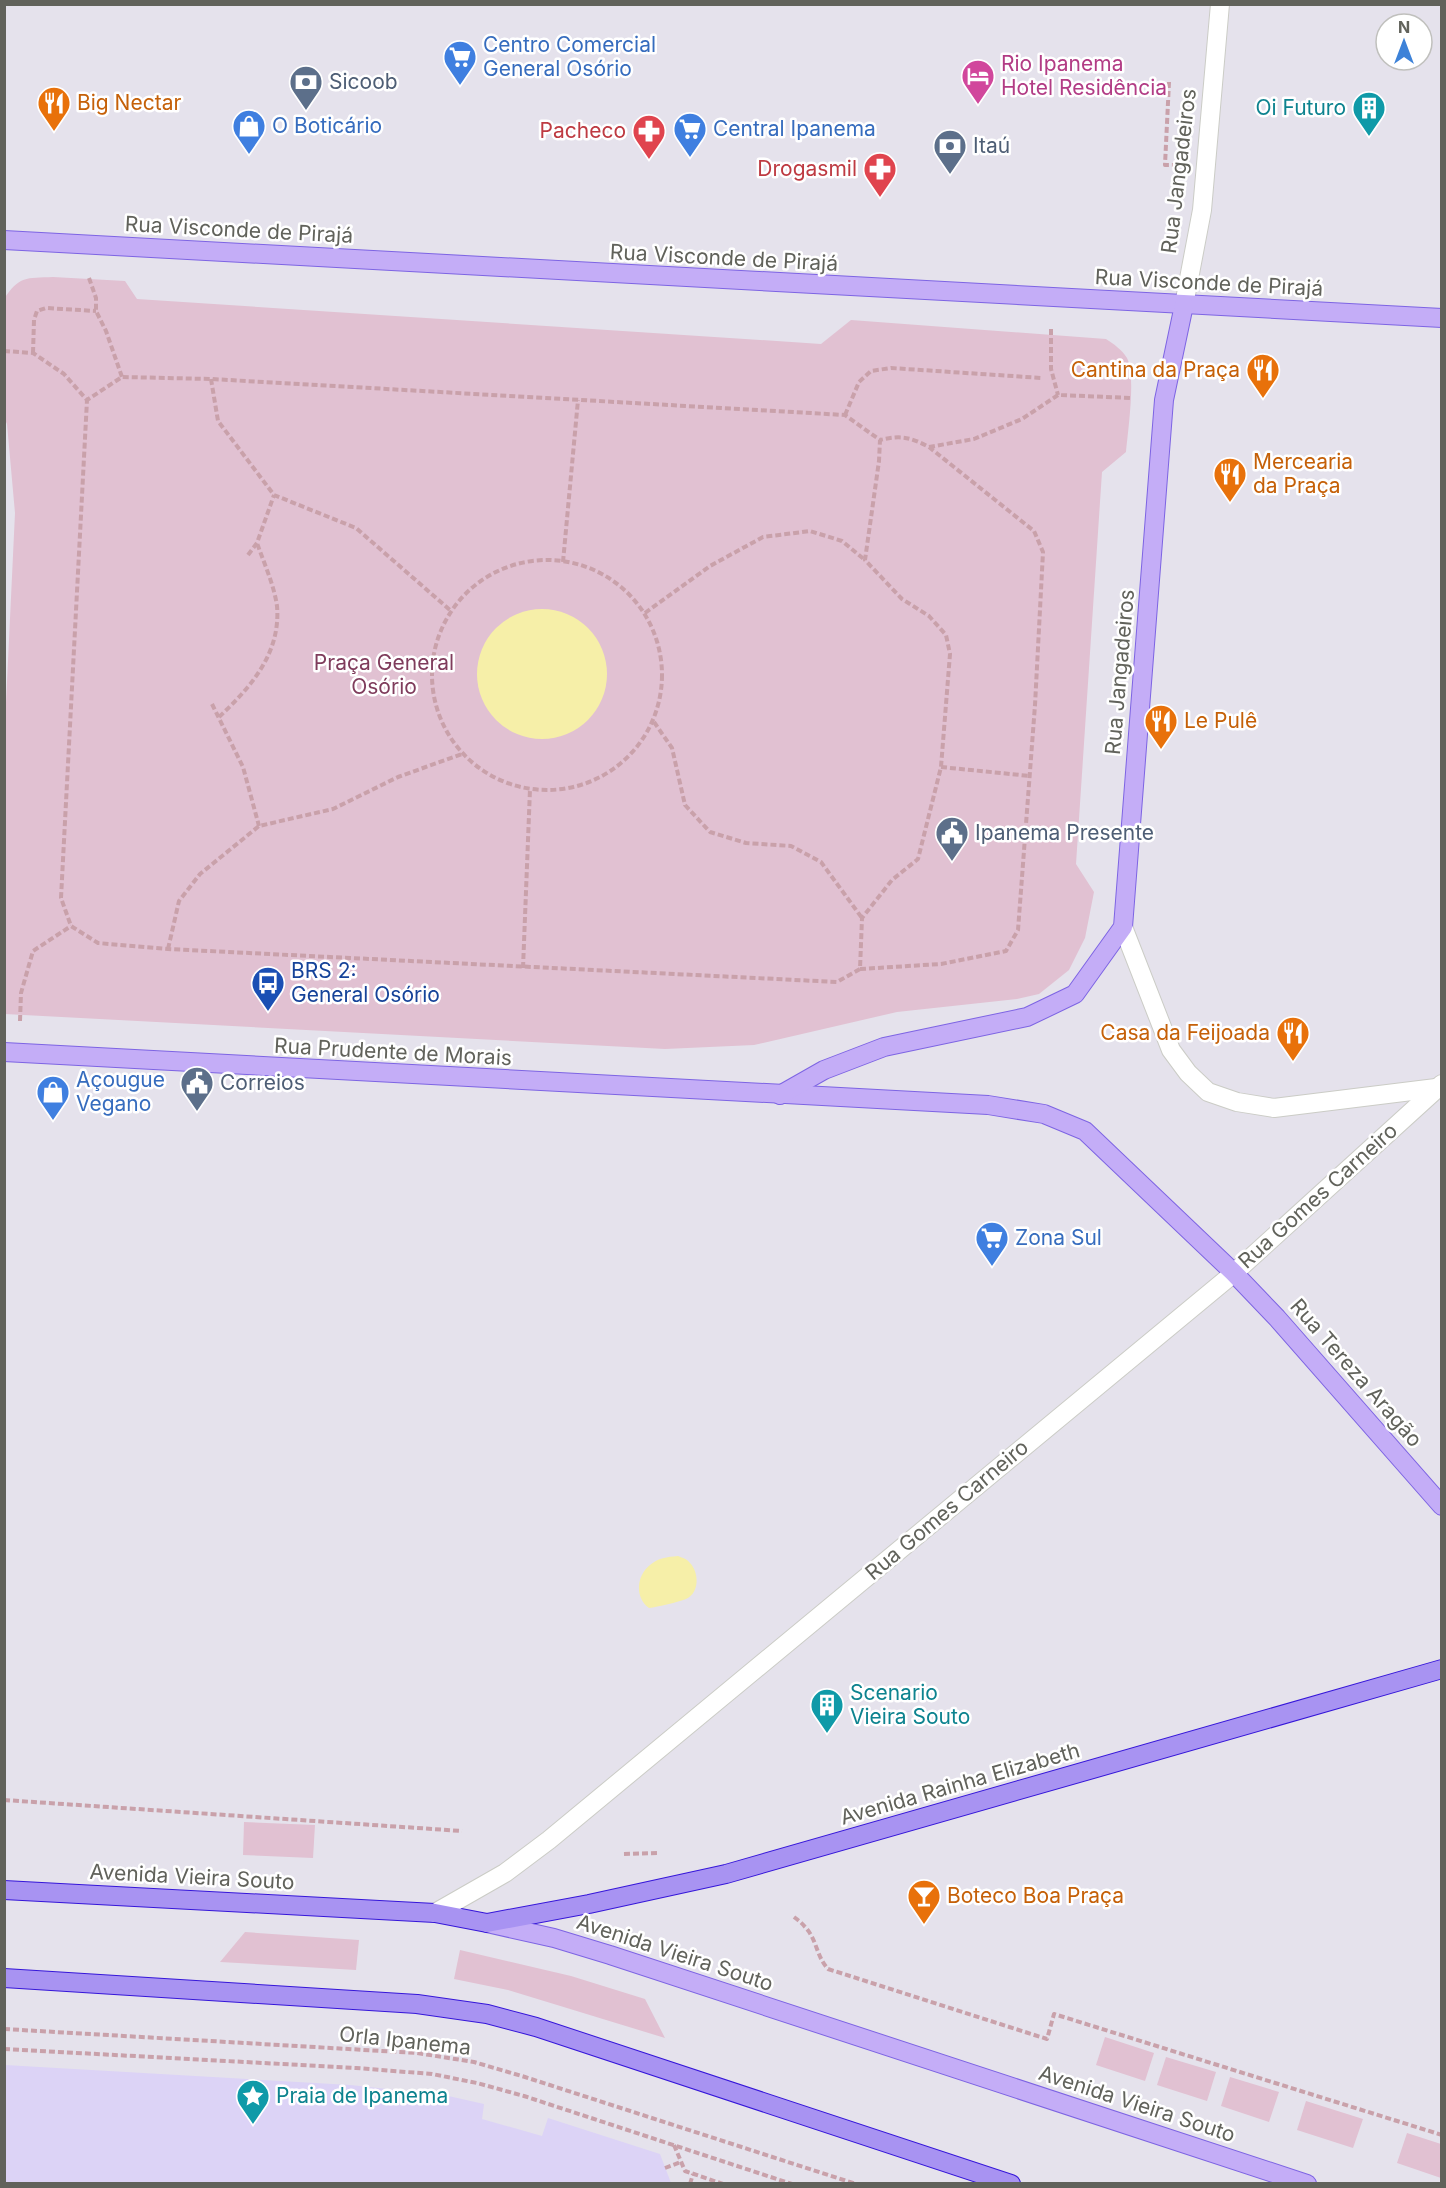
<svg xmlns="http://www.w3.org/2000/svg" width="1446" height="2188" viewBox="0 0 1446 2188" font-family="Inter,sans-serif">
<style>
.green{fill:#e1c1d2}
.sand{fill:#dcd3f6}
.water{fill:#f6efa8}
.lines{fill:none;stroke-linecap:round;stroke-linejoin:round}
.minor-casing{stroke:#cbccc6;stroke-width:20}
.major-casing{stroke:#7d64e3;stroke-width:20}
.highway-casing{stroke:#3516d9;stroke-width:20}
.path{stroke:#c9a1aa;stroke-width:4;stroke-dasharray:6 3;stroke-linecap:butt}
.minor{stroke:#fff;stroke-width:18}
.major{stroke:#c4adf7;stroke-width:18}
.highway{stroke:#a893f2;stroke-width:18}
.labels{text-anchor:middle;stroke-width:5;stroke-linejoin:round;paint-order:stroke}
.shop-label{font-size:21px;fill:#366cbe;stroke:#fff;text-anchor:start}
.hotel-label{font-size:21px;fill:#b23c85;stroke:#fff;text-anchor:start}
.service-label{font-size:21px;fill:#4e5e75;stroke:#fff;text-anchor:start}
.food-label{font-size:21px;fill:#c56008;stroke:#fff;text-anchor:start}
.culture-label{font-size:21px;fill:#0d838f;stroke:#fff;text-anchor:start}
.health-label{font-size:21px;fill:#be3a42;stroke:#fff;text-anchor:end}
.street-label{font-size:21px;fill:#61625b;stroke:#fff}
.park-label{font-size:21px;fill:#7f3c5c;stroke:#fff}
.transit-label{font-size:21px;fill:#164399;stroke:#fff;text-anchor:start}
</style>
<rect width="100%" height="100%" fill="#e5e2ec"/>
<g class="green">
<path d="M53 277 125 281 137 299 821 344 851 320 1106 339C1114 344 1122 350 1127 358 1136 375 1128 431 1126 452L1102 472 1076 864 1094 892 1085 938 1069 970 1039 994 1017 999 897 1012 754 1045 665 1049 5 1014 4 745 15 513 7 424 5 420 4 299C19 276 26 278 53 277Z"/>
<polygon points="244,1822 315,1825 313,1858 243,1855"/>
<polygon points="245,1932 359,1940 356,1970 220,1962"/>
<polygon points="460,1950 571,1976 645,1999 665,2038 508,1990 454,1979"/>
<polygon points="1105,2037 1154,2053 1145,2081 1096,2065"/>
<polygon points="1166,2057 1216,2072 1207,2101 1157,2085"/>
<polygon points="1230,2077 1279,2092 1269,2122 1221,2106"/>
<polygon points="1306,2101 1363,2119 1353,2148 1297,2130"/>
<polygon points="1407,2133 1441,2144 1441,2178 1397,2163"/>
</g>
<polygon class="sand" points="5,2065 350,2085 444,2095 484,2104 482,2119 542,2136 548,2118 660,2154 671,2183 5,2183"/>
<g class="water">
<circle cx="542" cy="674" r="65"/>
<path d="M678 1556C683 1558 687 1559 690 1563 699 1572 700 1593 686 1599 678 1602 658 1607 649 1608 635 1598 636 1576 650 1565 658 1558 667 1557 678 1556Z"/>
</g>
<g class="lines">
<defs>
<g id="minor">
<polyline points="1184,305 1202,210 1220,4"/>
<polyline points="1123,927 1171,1050 1188,1073 1208,1092 1237,1102 1274,1108 1436,1088"/>
<polyline points="435,1913 505,1873 549,1840 1234,1273 1442,1084"/>
</g>
<g id="major">
<polyline points="4,240 1442,318"/>
<polyline points="4,1052 988,1105 1044,1114 1085,1131 1234,1273 1277,1318 1442,1506"/>
<polyline points="780,1095 824,1070 884,1047 1027,1017 1075,994 1123,927 1164,400 1184,305"/>
<polyline points="487,1923 554,1938 610,1955 1307,2184"/>
</g>
<g id="highway">
<polyline points="4,1890 435,1913 487,1923 589,1904 726,1874 1442,1669"/>
<polyline points="4,1978 417,2004 487,2014 536,2027 1011,2184"/>
</g>
</defs>
<use href="#minor" class="minor-casing"/>
<use href="#major" class="major-casing"/>
<use href="#highway" class="highway-casing"/>
<g class="path">
<polyline points="1169,82 1165,165 1174,165"/>
<polyline points="89,278 96,298 96,311 106,331 122,377"/>
<polyline points="1051,329 1051,369 1058,395"/>
<polyline points="4,351 33,353 64,374 87,400 61,898 71,926 98,943 168,949 837,982 860,969 862,918 892,880 918,859 941,767 950,654 946,635 929,616 902,599 865,560 879,461 880,440 845,415 211,379 122,377 87,400"/>
<polyline points="33,353 34,320 37,311 46,308 96,311"/>
<polyline points="211,379 218,421 274,495 356,528 450,610"/>
<polyline points="845,415 859,382 871,371 891,368 1042,378"/>
<polyline points="929,447 974,439 1022,419 1058,395 1131,398"/>
<polyline points="248,555 257,543 274,495"/>
<circle cx="547" cy="675" r="115"/>
<polyline points="563,562 578,400"/>
<polyline points="645,613 710,566 763,537 810,531 842,541 865,560"/>
<polyline points="212,704 243,767 259,826"/>
<path d="M219 717C251 687 281 653 277 606 274 585 264 563 257 543"/>
<polyline points="654,722 672,748 685,805 710,832 746,843 791,846 821,862 862,918"/>
<polyline points="941,767 1030,776"/>
<polyline points="168,949 179,901 200,874 259,826 333,809 398,777 462,754"/>
<polyline points="523,968 530,789"/>
<path d="M860 969 941 964 1006 951 1018 930 1035 705 1043 552 1034 531 929 447C910 437 901 435 880 440"/>
<polyline points="20,1021 21,993 33,951 71,926"/>
<polyline points="4,1800 462,1831"/>
<polyline points="624,1854 657,1853"/>
<path d="M794 1917C798 1920 802 1923 805 1927 817 1939 816 1956 828 1969L1047 2039 1054 2014 1442 2135"/>
<polyline points="4,2029 417,2053 474,2062 525,2077 856,2184"/>
<polyline points="4,2049 356,2068 432,2074 477,2083 524,2096 792,2184"/>
<polyline points="674,2145 685,2171 723,2184"/>
<polyline points="665,2168 681,2162"/>
<polyline points="690,2184 693,2174"/>
</g>
<use href="#minor" class="minor"/>
<use href="#major" class="major"/>
<use href="#highway" class="highway"/>
</g>
<defs>
<symbol id="supermarket-pin" viewBox="-11 -11 22 30"><path d="M0 17L-7.5 6A9.5 9.5 0 1 1 7.5 6Z" fill="#3f7fe0" stroke="#fff"/><path d="M-6-5.5h2.5l.6 2H6L4.5 2H-2.5L-4.4-4H-6ZM-1.5 3.2a1.3 1.3 0 1 0 .1 0ZM3 3.2a1.3 1.3 0 1 0 .1 0Z" fill="#fff"/></symbol>
<symbol id="hotel-pin" viewBox="-11 -11 22 30"><path d="M0 17L-7.5 6A9.5 9.5 0 1 1 7.5 6Z" fill="#d1479c" stroke="#fff"/><path d="M-6-4.5h1.5V1H6V5H4.5V3h-9V5H-6ZM-4 0a1.8 1.8 0 1 1 3.6 0ZM.5 0V-2.5h3Q6-2.5 6 0Z" fill="#fff"/></symbol>
<symbol id="bank-pin" viewBox="-11 -11 22 30"><path d="M0 17L-7.5 6A9.5 9.5 0 1 1 7.5 6Z" fill="#5c6f8a" stroke="#fff"/><path d="M-6-4H6V4H-6ZM0-2.3a2.3 2.3 0 1 0 0 4.6a2.3 2.3 0 1 0 0-4.6Z" fill="#fff"/></symbol>
<symbol id="restaurant-pin" viewBox="-11 -11 22 30"><path d="M0 17L-7.5 6A9.5 9.5 0 1 1 7.5 6Z" fill="#e8710a" stroke="#fff"/><path d="M-5-6h1v4h1v-4h1v4h1v-4h1v5L-1.5 .5V6h-2V.5L-5-1ZM5-6V6H3V1.5H1.5Q1.5-4 5-6Z" fill="#fff"/></symbol>
<symbol id="building-pin" viewBox="-11 -11 22 30"><path d="M0 17L-7.5 6A9.5 9.5 0 1 1 7.5 6Z" fill="#0f9aa8" stroke="#fff"/><path d="M-4-6H4V6H1V3H-1V6H-4ZM-2.5-4.3h1.7v1.8h-1.7ZM.8-4.3h1.7v1.8H.8ZM-2.5-1h1.7V.8h-1.7ZM.8-1h1.7V.8H.8Z" fill="#fff"/></symbol>
<symbol id="shop-pin" viewBox="-11 -11 22 30"><path d="M0 17L-7.5 6A9.5 9.5 0 1 1 7.5 6Z" fill="#3f7fe0" stroke="#fff"/><path d="M-5-2.5h2.3a2.7 3.5 0 0 1 5.4 0H5L5.5 6h-11ZM-1.5-2.5h3a1.5 2.3 0 0 0-3 0Z" fill="#fff"/></symbol>
<symbol id="pharmacy-pin" viewBox="-11 -11 22 30"><path d="M0 17L-7.5 6A9.5 9.5 0 1 1 7.5 6Z" fill="#e0444e" stroke="#fff"/><path d="M-2-6h4v4h4v4h-4v4h-4v-4h-4v-4h4Z" fill="#fff"/></symbol>
<symbol id="civic-pin" viewBox="-11 -11 22 30"><path d="M0 17L-7.5 6A9.5 9.5 0 1 1 7.5 6Z" fill="#5c6f8a" stroke="#fff"/><path d="M-.6-6.5H3V-4.5H.6V-3L4-1V1h2V6H-6V1h2V-1L-.6-3ZM-1.2 2.5V6h2.4V2.5Z" fill="#fff"/></symbol>
<symbol id="bus-pin" viewBox="-11 -11 22 30"><path d="M0 17L-7.5 6A9.5 9.5 0 1 1 7.5 6Z" fill="#1a4fb4" stroke="#fff"/><path d="M-5-6H5V4H4V6H2V4H-2V6H-4V4H-5ZM-3.5-4V0h7V-4ZM-3.5 1.2v1.5H-2V1.2ZM2 1.2v1.5H3.5V1.2Z" fill="#fff"/></symbol>
<symbol id="bar-pin" viewBox="-11 -11 22 30"><path d="M0 17L-7.5 6A9.5 9.5 0 1 1 7.5 6Z" fill="#e8710a" stroke="#fff"/><path d="M-6-5H6L.8 .8V4.5H3.5V6h-7V4.5H-.8V.8Z" fill="#fff"/></symbol>
<symbol id="sight-pin" viewBox="-11 -11 22 30"><path d="M0 17L-7.5 6A9.5 9.5 0 1 1 7.5 6Z" fill="#0f9aa8" stroke="#fff"/><path d="M0-6L1.8-2.2L6-1.7L2.9 1.2L3.7 5.4L0 3.3L-3.7 5.4L-2.9 1.2L-6-1.7L-1.8-2.2Z" fill="#fff"/></symbol>
</defs>
<g fill-rule="evenodd">
<use href="#supermarket-pin" x="441" y="38" width="38" height="52"/>
<use href="#hotel-pin" x="959" y="57" width="38" height="52"/>
<use href="#bank-pin" x="287" y="63" width="38" height="52"/>
<use href="#restaurant-pin" x="35" y="84" width="38" height="52"/>
<use href="#building-pin" x="1350" y="89" width="38" height="52"/>
<use href="#shop-pin" x="230" y="107" width="38" height="52"/>
<use href="#supermarket-pin" x="671" y="110" width="38" height="52"/>
<use href="#pharmacy-pin" x="630" y="112" width="38" height="52"/>
<use href="#bank-pin" x="931" y="127" width="38" height="52"/>
<use href="#pharmacy-pin" x="861" y="150" width="38" height="52"/>
<use href="#restaurant-pin" x="1244" y="351" width="38" height="52"/>
<use href="#restaurant-pin" x="1211" y="455" width="38" height="52"/>
<use href="#restaurant-pin" x="1142" y="702" width="38" height="52"/>
<use href="#civic-pin" x="933" y="814" width="38" height="52"/>
<use href="#bus-pin" x="249" y="964" width="38" height="52"/>
<use href="#restaurant-pin" x="1274" y="1014" width="38" height="52"/>
<use href="#civic-pin" x="178" y="1064" width="38" height="52"/>
<use href="#shop-pin" x="34" y="1073" width="38" height="52"/>
<use href="#supermarket-pin" x="973" y="1219" width="38" height="52"/>
<use href="#building-pin" x="808" y="1686" width="38" height="52"/>
<use href="#bar-pin" x="905" y="1877" width="38" height="52"/>
<use href="#sight-pin" x="234" y="2077" width="38" height="52"/>
</g>
<g class="labels">
<g class="shop-label">
<text x="483" y="52">Centro Comercial<tspan x="483" dy="24">General Osório</tspan></text>
<text x="272" y="133">O Boticário</text>
<text x="713" y="136">Central Ipanema</text>
<text x="76" y="1087">Açougue<tspan x="76" dy="24">Vegano</tspan></text>
<text x="1015" y="1245">Zona Sul</text>
</g>
<g class="hotel-label">
<text x="1001" y="71">Rio Ipanema<tspan x="1001" dy="24">Hotel Residência</tspan></text>
</g>
<g class="service-label">
<text x="329" y="89">Sicoob</text>
<text x="973" y="153">Itaú</text>
<text x="975" y="840">Ipanema Presente</text>
<text x="220" y="1090">Correios</text>
</g>
<g class="food-label">
<text x="77" y="110">Big Nectar</text>
<text x="1240" y="377" text-anchor="end">Cantina da Praça</text>
<text x="1253" y="469">Mercearia<tspan x="1253" dy="24">da Praça</tspan></text>
<text x="1184" y="728">Le Pulê</text>
<text x="1270" y="1040" text-anchor="end">Casa da Feijoada</text>
<text x="947" y="1903">Boteco Boa Praça</text>
</g>
<g class="culture-label">
<text x="1346" y="115" text-anchor="end">Oi Futuro</text>
<text x="850" y="1700">Scenario<tspan x="850" dy="24">Vieira Souto</tspan></text>
<text x="276" y="2103">Praia de Ipanema</text>
</g>
<g class="health-label">
<text x="626" y="138">Pacheco</text>
<text x="857" y="176">Drogasmil</text>
</g>
<g class="street-label">
<text transform="translate(1179 171) rotate(-83)" y="7">Rua Jangadeiros</text>
<text transform="translate(239 230) rotate(3)" y="7">Rua Visconde de Pirajá</text>
<text transform="translate(724 258) rotate(3)" y="7">Rua Visconde de Pirajá</text>
<text transform="translate(1209 283) rotate(3)" y="7">Rua Visconde de Pirajá</text>
<text transform="translate(1120 672) rotate(-85)" y="7">Rua Jangadeiros</text>
<text transform="translate(393 1052) rotate(3)" y="7">Rua Prudente de Morais</text>
<text transform="translate(1318 1196) rotate(-42)" y="7">Rua Gomes Carneiro</text>
<text transform="translate(1356 1373) rotate(49)" y="7">Rua Tereza Aragão</text>
<text transform="translate(947 1510) rotate(-40)" y="7">Rua Gomes Carneiro</text>
<text transform="translate(960 1784) rotate(-16)" y="7">Avenida Rainha Elizabeth</text>
<text transform="translate(192 1877) rotate(3)" y="7">Avenida Vieira Souto</text>
<text transform="translate(675 1953) rotate(18)" y="7">Avenida Vieira Souto</text>
<text transform="translate(405 2041) rotate(6)" y="7">Orla Ipanema</text>
<text transform="translate(1137 2104) rotate(18)" y="7">Avenida Vieira Souto</text>
</g>
<g class="park-label">
<text x="384" y="670">Praça General<tspan x="384" dy="24">Osório</tspan></text>
</g>
<g class="transit-label">
<text x="291" y="978">BRS 2:<tspan x="291" dy="24">General Osório</tspan></text>
</g>
</g>
<rect width="1446" height="2188" fill="none" stroke="#61625b" stroke-width="12"/>
<g transform="translate(1404 42)"><circle r="28" fill="#ffffff" stroke="#c0c0bd" stroke-width="1.5"/>
<path d="M0-4.5L10 22L0 15L-10 22Z" fill="#3d82d8"/>
<text y="-9" font-size="16" font-weight="bold" text-anchor="middle" fill="#61625b">N</text>
</g>
</svg>
